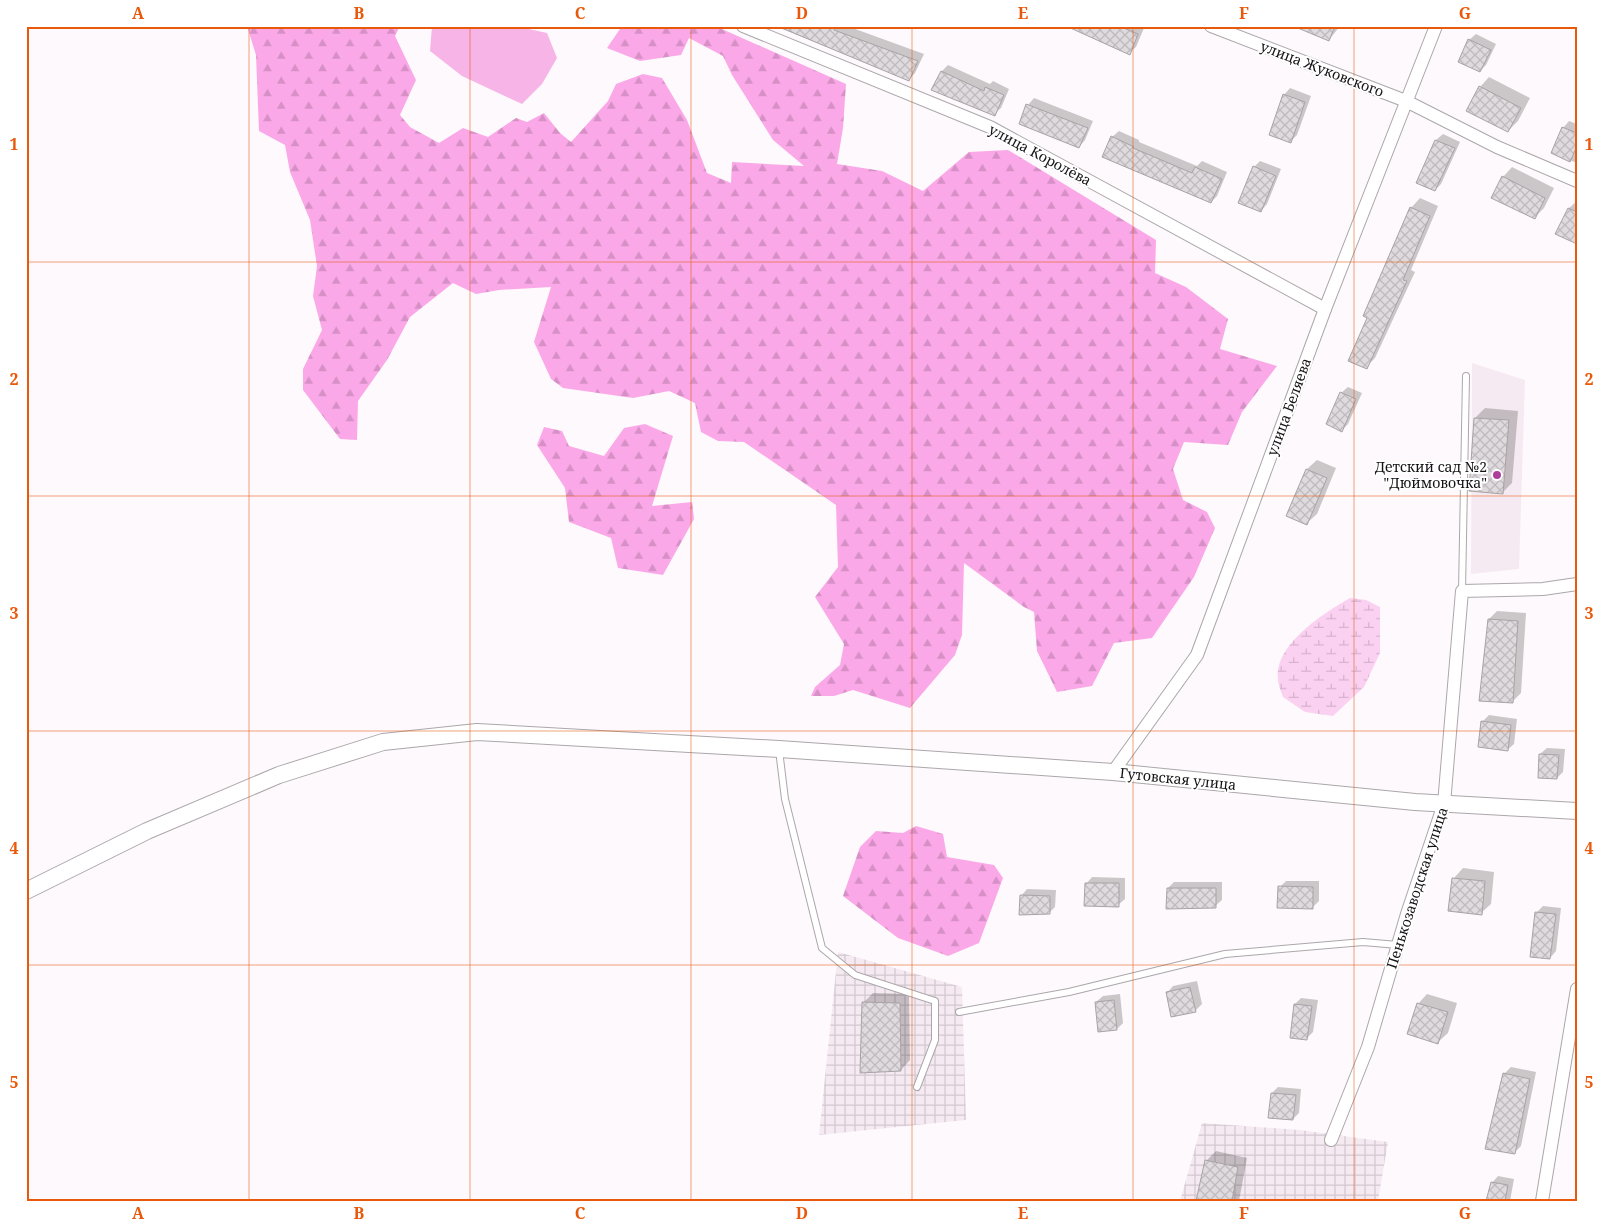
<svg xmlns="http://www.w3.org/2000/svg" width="1603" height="1227" viewBox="0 0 1603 1227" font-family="'Noto Serif',serif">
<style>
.built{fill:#f6eaf2}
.industrial{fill:url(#industrial-grid)}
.forest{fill:url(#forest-firs)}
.wetland{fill:url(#wetland-marsh)}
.water{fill:#f7b4e7}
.shadow{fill:#0003}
.building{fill:url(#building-cross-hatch);stroke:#a7a3a6}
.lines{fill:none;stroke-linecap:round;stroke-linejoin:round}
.service-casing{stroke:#aba7aa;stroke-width:8}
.minor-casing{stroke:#aba7aa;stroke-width:14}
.tertiary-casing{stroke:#aba7aa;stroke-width:18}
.service{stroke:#fff;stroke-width:6}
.minor{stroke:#fff;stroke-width:12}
.tertiary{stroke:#fff;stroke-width:16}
.grid{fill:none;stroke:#e8590c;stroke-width:1;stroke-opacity:0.55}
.poi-dot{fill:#ae3e9b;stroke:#fff;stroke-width:2}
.labels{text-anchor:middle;stroke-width:4;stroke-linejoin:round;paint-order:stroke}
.street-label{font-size:14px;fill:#141214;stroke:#fff}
.poi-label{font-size:14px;fill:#141214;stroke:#fff;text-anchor:end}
.neatline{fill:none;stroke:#e8590c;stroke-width:2}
.grid-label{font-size:16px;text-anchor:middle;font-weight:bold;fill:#e8590c}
</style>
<defs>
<pattern id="industrial-grid" width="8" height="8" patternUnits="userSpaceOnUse" patternTransform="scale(1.25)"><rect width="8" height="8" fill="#f6eaf2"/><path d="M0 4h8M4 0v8" fill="none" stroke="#d2c8cf"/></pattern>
<pattern id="forest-firs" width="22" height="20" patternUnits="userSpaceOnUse" patternTransform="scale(1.25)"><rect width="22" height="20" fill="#fba8e8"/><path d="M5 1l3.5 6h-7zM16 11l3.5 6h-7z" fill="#d690c6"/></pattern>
<pattern id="wetland-marsh" width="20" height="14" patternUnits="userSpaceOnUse" patternTransform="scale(1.25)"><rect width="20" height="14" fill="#fbd1f1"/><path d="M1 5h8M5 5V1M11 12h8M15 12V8" fill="none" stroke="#d6b2ce"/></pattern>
<pattern id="building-cross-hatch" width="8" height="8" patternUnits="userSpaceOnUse" patternTransform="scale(1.25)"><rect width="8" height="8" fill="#dfdadd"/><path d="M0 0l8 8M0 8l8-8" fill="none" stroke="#bebabd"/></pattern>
</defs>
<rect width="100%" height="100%" fill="#fef9fc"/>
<polygon class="built" points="1472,363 1525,380 1519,569 1471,574"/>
<g class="industrial">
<polygon points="838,952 962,987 966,1120 819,1135"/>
<polygon points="1202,1123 1300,1130 1388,1142 1378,1201 1180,1201"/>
</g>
<g class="forest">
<polygon points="247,26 400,26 395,36 416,80 400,115 410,127 439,143 463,128 488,137 516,118 527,122 544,113 560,133 571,142 608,101 616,84 643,74 662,78 687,120 707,173 731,183 732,162 804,166 773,140 732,75 723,56 689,38 681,55 640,61 607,48 622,26 715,26 846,84 843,128 837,164 882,171 923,191 969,152 1008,150 1156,240 1155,273 1186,287 1228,319 1220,349 1277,366 1242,412 1228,445 1184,442 1173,469 1183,500 1207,512 1215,528 1194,577 1152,638 1114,643 1092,686 1057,692 1037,651 1034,612 1024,607 964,563 962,635 955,655 910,708 853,690 834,696 811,696 815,687 840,665 844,644 815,597 838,567 836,505 744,442 718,441 701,432 695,403 669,391 633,398 563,388 551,379 534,342 551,287 499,290 476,294 453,283 410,317 387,360 358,401 357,440 340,439 303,390 303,369 322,330 313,296 317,266 310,220 290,172 285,145 259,131 256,55"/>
<polygon points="645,424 673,436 652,506 692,502 694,519 663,575 618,568 611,538 569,522 565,488 537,445 544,427 562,431 569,446 604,456 624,428"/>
<polygon points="916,826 943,834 947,857 994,865 1003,878 979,943 948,956 898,938 843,896 860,847 876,831 903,833"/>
</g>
<path class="wetland" d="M1350 598 1366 600 1380 607V653L1364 687 1333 716 1305 712 1283 697C1281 691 1278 685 1278 678 1275 644 1324 613 1350 598Z"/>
<polygon class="water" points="432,26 515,26 547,33 557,58 542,84 522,104 462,76 430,51"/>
<g class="shadow">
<polygon points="775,26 847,26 924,54 915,73 909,80"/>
<polygon points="1068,26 1139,26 1144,28 1136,47 1129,53"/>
<polygon points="1305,26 1340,26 1329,40"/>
<polygon points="1476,34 1496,44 1486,65 1480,71 1469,40"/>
<polygon points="948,65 990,84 993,81 1009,89 1001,108 994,114 933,89 942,71"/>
<polygon points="1489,77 1530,98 1518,121 1508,131 1480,87"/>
<polygon points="1290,88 1311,96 1297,135 1291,141 1284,95"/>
<polygon points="1034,98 1093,121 1085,140 1079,147 1028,105"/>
<polygon points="1569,121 1577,124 1577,163 1552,153 1563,128"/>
<polygon points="1119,131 1139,140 1139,142 1197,166 1202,161 1227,172 1217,196 1211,202 1112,137"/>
<polygon points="1443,134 1460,142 1441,184 1435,190 1417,182 1436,140"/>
<polygon points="1260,161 1281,169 1267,204 1261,211 1254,167"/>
<polygon points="1512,167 1554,188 1544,208 1534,218 1503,177"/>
<polygon points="1420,198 1438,206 1411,270 1415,272 1375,358 1366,367 1368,317 1411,208"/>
<polygon points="1577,201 1577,243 1557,233 1569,208"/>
<polygon points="1348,387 1362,393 1348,424 1342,430 1341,393"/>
<polygon points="1485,408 1518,411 1512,483 1502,493 1470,490 1475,418"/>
<polygon points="1317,460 1336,468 1317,514 1307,523 1288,515 1307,469"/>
<polygon points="1497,611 1526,613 1521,693 1512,702 1480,700 1489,619"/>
<polygon points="1489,715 1517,719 1514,744 1507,750 1482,722"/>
<polygon points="1547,748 1565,749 1563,772 1557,778 1540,754"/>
<polygon points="1463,868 1494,872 1491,904 1481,913 1454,878"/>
<polygon points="1092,877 1125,878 1125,899 1118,905 1086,884"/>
<polygon points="1286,881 1319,881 1319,901 1313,907 1280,887"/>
<polygon points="1174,882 1222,882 1222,900 1215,906 1168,888"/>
<polygon points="1027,889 1056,890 1055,907 1049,913 1021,896"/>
<polygon points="1543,906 1561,908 1556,951 1550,958 1537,912"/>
<polygon points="1197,981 1202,1004 1195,1011 1167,993 1173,986"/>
<polygon points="873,993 909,994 910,1060 901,1070 863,1003"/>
<polygon points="1120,994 1123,1023 1117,1029 1096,1002 1103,996"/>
<polygon points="1427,994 1457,1003 1448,1033 1438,1042 1418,1004"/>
<polygon points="1301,998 1318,1000 1313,1032 1307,1038 1295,1004"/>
<polygon points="1511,1067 1536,1072 1521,1146 1514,1153 1487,1148 1505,1073"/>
<polygon points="1278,1087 1301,1089 1299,1113 1293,1119 1272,1093"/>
<polygon points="1216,1151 1247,1158 1239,1201 1197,1201 1206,1161"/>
<polygon points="1498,1176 1514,1179 1510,1201 1487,1201 1492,1183"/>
</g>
<g class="building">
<polygon points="777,26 836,26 834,30 918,61 909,81"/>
<polygon points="1066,26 1119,26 1138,34 1130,55"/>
<polygon points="1293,26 1335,26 1329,41"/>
<polygon points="1468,39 1491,50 1480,72 1458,62"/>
<polygon points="941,71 984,91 985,87 1004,95 995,116 931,90"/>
<polygon points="1479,86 1521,108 1508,132 1466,111"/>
<polygon points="1283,94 1305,102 1291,143 1269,135"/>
<polygon points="1026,104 1088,128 1079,148 1019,124"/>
<polygon points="1562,127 1577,133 1577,146 1570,162 1551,153"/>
<polygon points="1111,136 1134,147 1133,148 1192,173 1195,167 1222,179 1211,203 1102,157"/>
<polygon points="1435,140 1455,148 1435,191 1416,183"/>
<polygon points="1253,166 1276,176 1261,212 1238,203"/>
<polygon points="1502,176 1545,198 1535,219 1491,198"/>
<polygon points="1410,207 1430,216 1403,280 1407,281 1367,369 1348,361 1367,318 1363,316"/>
<polygon points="1568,208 1577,212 1577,244 1555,234"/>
<polygon points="1340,392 1356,399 1342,432 1326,424"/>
<polygon points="1474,418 1509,420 1503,494 1469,491"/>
<polygon points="1306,469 1327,478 1307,525 1286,516"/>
<polygon points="1488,619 1518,621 1513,703 1479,701"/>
<polygon points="1481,721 1511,725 1508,751 1478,747"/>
<polygon points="1539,754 1559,755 1557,779 1538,778"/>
<polygon points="1452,878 1485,881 1482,915 1448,911"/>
<polygon points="1085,883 1119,883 1119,907 1084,906"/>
<polygon points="1278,886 1313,887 1313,909 1277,908"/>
<polygon points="1167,888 1216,888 1216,908 1166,909"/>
<polygon points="1020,895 1050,896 1050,914 1019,915"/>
<polygon points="1535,912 1556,914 1550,959 1530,957"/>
<polygon points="1190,987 1196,1012 1171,1017 1166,992"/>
<polygon points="1114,1000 1117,1030 1098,1032 1095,1002"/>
<polygon points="862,1002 900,1003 901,1071 860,1073"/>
<polygon points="1417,1003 1448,1012 1438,1044 1407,1034"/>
<polygon points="1294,1004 1312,1006 1307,1040 1290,1038"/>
<polygon points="1503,1073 1530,1079 1515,1154 1485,1149"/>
<polygon points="1271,1093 1296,1095 1293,1120 1268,1118"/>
<polygon points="1205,1160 1238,1167 1232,1201 1196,1201"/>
<polygon points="1491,1182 1508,1185 1505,1201 1486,1201"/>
</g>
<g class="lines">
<defs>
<g id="service">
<polyline points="1462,591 1466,376"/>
<polyline points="779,750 785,799 822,948 855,975 935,1001 935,1040 917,1087"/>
<polyline points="959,1012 1069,992 1225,954 1363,942 1398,945"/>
</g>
<g id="minor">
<polyline points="743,26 990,127 1325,309"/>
<polyline points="1211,26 1406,101 1497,147 1577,181"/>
<polyline points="1113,772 1197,655 1325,309 1436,26"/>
<polyline points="1331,1140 1368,1047 1407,914 1444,804 1462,591 1543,589 1577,584"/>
<polyline points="1542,1201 1577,989"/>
</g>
<polyline id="tertiary" points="26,891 147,831 279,775 383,742 477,732 779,749 1113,772 1415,802 1577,811"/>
</defs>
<use href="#service" class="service-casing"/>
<use href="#minor" class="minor-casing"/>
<use href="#tertiary" class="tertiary-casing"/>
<use href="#service" class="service"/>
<use href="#minor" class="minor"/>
<use href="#tertiary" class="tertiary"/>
</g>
<path class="grid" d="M249 26V1201M470 26V1201M691 26V1201M912 26V1201M1133 26V1201M1354 26V1201M26 262H1577M26 496H1577M26 731H1577M26 965H1577"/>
<circle class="poi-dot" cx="1497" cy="475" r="5"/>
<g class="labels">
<g class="street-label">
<text transform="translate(1322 69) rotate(21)" y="5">улица Жуковского</text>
<text transform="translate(1040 155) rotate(28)" y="5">улица Королёва</text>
<text transform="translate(1289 407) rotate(-70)" y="5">улица Беляева</text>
<text transform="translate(1178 779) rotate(6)" y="5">Гутовская улица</text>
<text transform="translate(1417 888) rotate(-72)" y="5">Пенькозаводская улица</text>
</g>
<g class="poi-label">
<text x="1487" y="472">Детский сад №2<tspan x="1487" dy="16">"Дюймовочка"</tspan></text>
</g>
</g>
<rect width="1603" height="1227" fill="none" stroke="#ffffff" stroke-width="55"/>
<rect x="28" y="28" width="1548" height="1172" class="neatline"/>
<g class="grid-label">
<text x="138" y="19">A</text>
<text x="359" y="19">B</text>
<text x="580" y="19">C</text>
<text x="802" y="19">D</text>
<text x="1023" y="19">E</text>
<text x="1244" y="19">F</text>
<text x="1465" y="19">G</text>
<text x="14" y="150">1</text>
<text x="1589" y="150">1</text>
<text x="14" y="385">2</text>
<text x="1589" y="385">2</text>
<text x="14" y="619">3</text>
<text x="1589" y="619">3</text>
<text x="14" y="854">4</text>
<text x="1589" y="854">4</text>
<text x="14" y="1088">5</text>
<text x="1589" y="1088">5</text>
<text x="138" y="1219">A</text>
<text x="359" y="1219">B</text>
<text x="580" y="1219">C</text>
<text x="802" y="1219">D</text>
<text x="1023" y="1219">E</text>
<text x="1244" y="1219">F</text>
<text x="1465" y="1219">G</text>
</g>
</svg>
